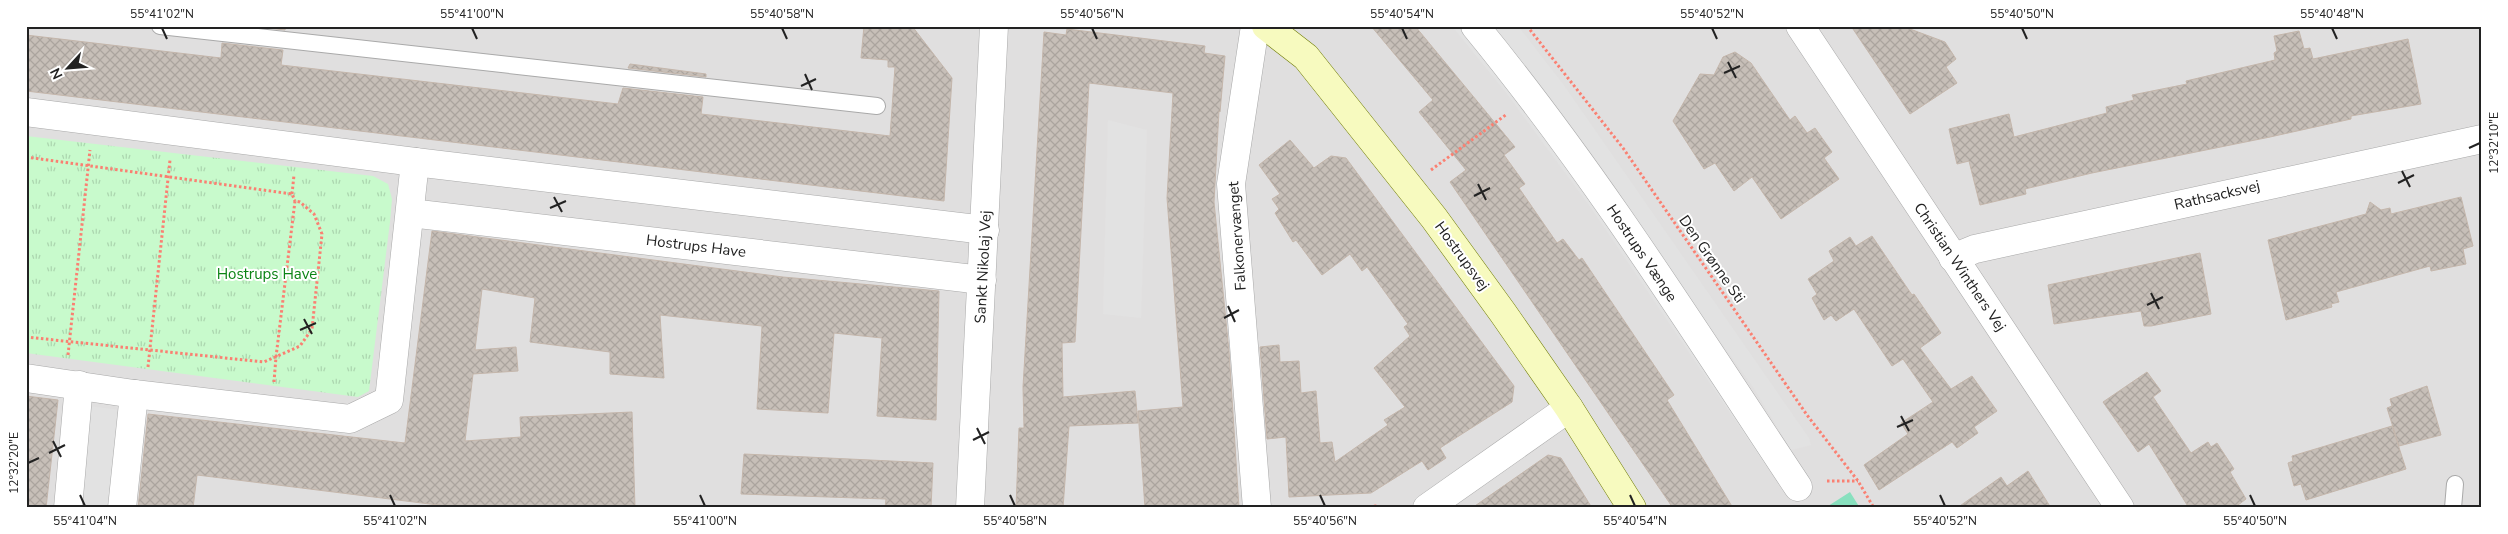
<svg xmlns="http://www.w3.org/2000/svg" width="2508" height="534" viewBox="0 0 2508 534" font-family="'Nunito Sans',sans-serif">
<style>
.residential{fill:#e0dfdf}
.park{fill:url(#park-tufts)}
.pitch{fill:#88e0be}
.parking{fill:#e2e2e2}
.building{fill:url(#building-cross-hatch);stroke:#c4b6ab}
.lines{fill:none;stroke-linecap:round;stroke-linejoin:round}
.lane-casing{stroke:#a9a9a9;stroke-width:18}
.street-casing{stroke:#a9a9a9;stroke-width:29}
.secondary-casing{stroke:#707d05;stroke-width:29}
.path{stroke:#fa8072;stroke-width:3;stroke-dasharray:2.5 2.5;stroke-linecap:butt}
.lane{stroke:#fff;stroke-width:16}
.street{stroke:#fff;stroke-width:28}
.secondary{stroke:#f7fabf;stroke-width:28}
.ticks{fill:none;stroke:#222;stroke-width:2}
.labels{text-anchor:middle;stroke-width:4;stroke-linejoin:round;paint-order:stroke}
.street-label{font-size:15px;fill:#222;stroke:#fff}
.park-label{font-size:15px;fill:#0c8416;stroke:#fff}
.neatline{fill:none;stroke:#222;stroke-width:2}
.ticks-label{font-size:12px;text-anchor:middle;fill:#222}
</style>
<defs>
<pattern id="park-tufts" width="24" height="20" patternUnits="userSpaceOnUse" patternTransform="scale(1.25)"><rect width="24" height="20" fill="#c8facc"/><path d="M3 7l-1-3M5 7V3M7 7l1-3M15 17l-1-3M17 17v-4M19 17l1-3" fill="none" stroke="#acd6af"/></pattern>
<pattern id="building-cross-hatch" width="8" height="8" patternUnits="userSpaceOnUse" patternTransform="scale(1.25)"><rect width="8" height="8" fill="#c7bfb8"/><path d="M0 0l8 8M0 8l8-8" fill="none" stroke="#aba49e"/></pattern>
</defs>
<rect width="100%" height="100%" fill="#f2efe9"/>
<rect class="residential" x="26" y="26" width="2456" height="482"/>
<polygon class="park" points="26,136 373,176 388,184 392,199 390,222 369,391 358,397 26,353"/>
<polygon class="pitch" points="1850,492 1860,508 1825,508"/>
<g class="parking">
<polygon points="1452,26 1463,26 1513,90 1773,463 1766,466 1591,208 1507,94"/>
<polygon points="1493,26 1518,26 1563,84 1809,438 1811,445 1791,450 1753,387"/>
<polygon points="1108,120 1147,130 1141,318 1103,314"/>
<polygon points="70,404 139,412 128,508 59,508"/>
</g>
<g class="building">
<polygon points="252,26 286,26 285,30"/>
<polygon points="864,26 912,26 952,78 944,201 26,91 26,35 221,58 222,43 283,50 281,65 618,104 623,88 703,97 701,114 890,136 895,67 888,67 888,60 861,58"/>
<polygon points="1371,26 1415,26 1515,147 1504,155 1525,184 1519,188 1557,243 1563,239 1579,260 1582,258 1674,395 1667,400 1733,508 1673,508 1450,182 1466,170 1419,112 1433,100"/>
<polygon points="1851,26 1902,26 1945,42 1956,59 1946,67 1957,83 1910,114"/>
<polygon points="1067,29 1205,46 1204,53 1225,56 1220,112 1219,111 1214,202 1229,351 1239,508 1145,508 1138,411 1183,407 1167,198 1173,93 1089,83 1075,342 1062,343 1063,397 1135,391 1138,423 1069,426 1063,508 1016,508 1019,428 1024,428 1023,387 1044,32 1066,35"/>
<polygon points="2299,31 2304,49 2310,48 2313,59 2408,39 2421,104 2351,116 2351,119 2270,137 2092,173 2025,189 2026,194 1980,205 1969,161 1957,164 1949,129 2009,114 2014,137 2107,113 2106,107 2134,100 2132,95 2187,84 2186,81 2275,60 2274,53 2277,51 2274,36"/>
<polygon points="1735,52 1751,63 1790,120 1795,116 1807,133 1815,128 1832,152 1824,158 1839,179 1781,219 1752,177 1734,191 1715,163 1704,169 1673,121 1700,74 1714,75 1723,57"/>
<polygon points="630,64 706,74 706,77 628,68"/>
<polygon points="1290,140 1314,168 1331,156 1346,158 1514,386 1512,402 1440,448 1446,458 1428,470 1422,461 1371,493 1289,497 1286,437 1267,439 1260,347 1279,345 1280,362 1299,361 1301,393 1316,391 1320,443 1332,442 1335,462 1388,425 1384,420 1405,407 1374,368 1410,336 1404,327 1408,324 1367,267 1362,271 1350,254 1322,275 1296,240 1293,242 1275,213 1279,209 1272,199 1280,194 1259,165"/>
<polygon points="2461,197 2473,246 2463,249 2466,264 2431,271 2430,266 2336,292 2339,302 2331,304 2332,307 2286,320 2268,240 2366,214 2370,202 2381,210 2390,208 2391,214"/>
<polygon points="432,231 783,277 939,291 936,420 877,416 882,338 834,333 828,413 757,409 762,326 660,315 664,378 610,374 610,352 530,342 535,298 482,289 475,350 516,347 518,371 473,374 465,441 521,437 520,417 632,412 635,508 462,508 197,475 193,508 138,508 148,414 405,443"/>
<polygon points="1872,236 1912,295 1914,294 1941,333 1920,348 1951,389 1972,376 1997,411 1974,427 1978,433 1957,448 1952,442 1879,490 1864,465 1908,434 1901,423 1933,402 1903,359 1892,366 1854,309 1836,321 1831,315 1824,320 1812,298 1817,294 1808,279 1834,261 1829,251 1850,237 1856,246"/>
<polygon points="2200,253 2211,314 2151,326 2144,326 2141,311 2054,324 2048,285"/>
<polygon points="2147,372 2161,391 2153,397 2191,453 2208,442 2211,447 2217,443 2234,469 2230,472 2246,499 2234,508 2189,508 2149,444 2138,452 2103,402"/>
<polygon points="2427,386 2441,435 2399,446 2387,408 2392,406 2390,399"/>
<polygon points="26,396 58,400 46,508 26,508"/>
<polygon points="2392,426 2406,469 2306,500 2301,484 2294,486 2288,463 2293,461 2292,456"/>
<polygon points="744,454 933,463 931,508 885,508 886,499 741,494"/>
<polygon points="1548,455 1561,458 1592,508 1472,508"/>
<polygon points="2028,471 2051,508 1957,508 2001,477 2007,486"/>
</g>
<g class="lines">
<defs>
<g id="lane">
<polyline points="160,26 877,106"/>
<polyline points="2453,508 2455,484"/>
</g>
<g id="street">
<polyline points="1255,26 1231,184 1257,508"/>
<path d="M1475 26C1594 171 1694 330 1798 487"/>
<polyline points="1800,26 2120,508"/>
<polyline points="26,112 415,162 985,230"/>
<polyline points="410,213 982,280"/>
<polyline points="1953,258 1975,249 2482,139"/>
<polyline points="26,378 134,394 350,419 389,400 415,162"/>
<polyline points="68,508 79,385"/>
<polyline points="122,508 134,394"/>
<polyline points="970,508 994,26"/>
<polyline points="1427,508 1569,408"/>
</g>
<polyline id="secondary" points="1266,26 1306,57 1434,218 1503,313 1569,408 1632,508"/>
</defs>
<use href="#lane" class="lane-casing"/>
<use href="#street" class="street-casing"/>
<use href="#secondary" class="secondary-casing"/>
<g class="path">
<polyline points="1527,26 1623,148 1807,415 1858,481 1874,508"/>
<polyline points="26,157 292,194 295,201"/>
<polyline points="1431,170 1507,114"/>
<polyline points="292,194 294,175"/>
<polyline points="26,337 264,362 300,346 312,329 322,234 314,214 300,202 295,201 276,357 274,382"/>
<polyline points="68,355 90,150"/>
<polyline points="148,367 170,160"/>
<polyline points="1827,481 1858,481"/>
<polyline points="1354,508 1377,506 1381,508"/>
</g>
<use href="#lane" class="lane"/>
<use href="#street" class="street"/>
<use href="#secondary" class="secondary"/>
</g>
<path class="ticks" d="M162 28 167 39M472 28 477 39M782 28 787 39M1092 28 1097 39M1402 28 1407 39M1712 28 1717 39M2022 28 2027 39M2332 28 2337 39M1728 62 1736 78M1724 73 1740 66M805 74 812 90M801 86 816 79M2469 148 2480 143M2402 171 2410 187M2398 183 2414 175M1478 184 1486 200M1474 196 1490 188M554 197 562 212M550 208 566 201M2151 293 2159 309M2147 305 2163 297M1228 306 1235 322M1224 318 1239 310M304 319 312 334M300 330 316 323M1901 416 1909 431M1897 427 1913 420M977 428 985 444M973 440 989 432M53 441 61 457M49 453 65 445M28 463 39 458M80 495 85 506M390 495 395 506M700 495 705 506M1010 495 1015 506M1320 495 1325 506M1630 495 1635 506M1940 495 1945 506M2250 495 2255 506"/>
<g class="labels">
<g class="street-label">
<text transform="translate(2217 195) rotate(-13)" y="5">Rathsacksvej</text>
<text transform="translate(1237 236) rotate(-94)" y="5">Falkonervænget</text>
<text transform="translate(696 246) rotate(7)" y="5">Hostrups Have</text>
<text transform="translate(1642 253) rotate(56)" y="5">Hostrups Vænge</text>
<text transform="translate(1462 256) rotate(54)" y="5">Hostrupsvej</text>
<text transform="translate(1712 259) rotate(55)" y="5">Den Grønne Sti</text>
<text transform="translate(983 267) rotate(-87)" y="5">Sankt Nikolaj Vej</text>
<text transform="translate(1960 267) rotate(56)" y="5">Christian Winthers Vej</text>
</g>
<g class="park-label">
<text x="267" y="279">Hostrups Have</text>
</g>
</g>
<rect width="2508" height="534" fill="none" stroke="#ffffff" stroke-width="55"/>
<g transform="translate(68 68) rotate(244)" stroke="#ffffff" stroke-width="4" paint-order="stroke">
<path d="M0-4L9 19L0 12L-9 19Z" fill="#222222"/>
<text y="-8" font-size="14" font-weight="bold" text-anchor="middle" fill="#222222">N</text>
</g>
<rect x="28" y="28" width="2452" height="478" class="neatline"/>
<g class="ticks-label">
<text x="162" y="18">55°41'02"N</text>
<text x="472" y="18">55°41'00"N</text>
<text x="782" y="18">55°40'58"N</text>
<text x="1092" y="18">55°40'56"N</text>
<text x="1402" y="18">55°40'54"N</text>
<text x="1712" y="18">55°40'52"N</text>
<text x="2022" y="18">55°40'50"N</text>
<text x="2332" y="18">55°40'48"N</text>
<text transform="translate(2494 143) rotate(-90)" y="4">12°32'10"E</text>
<text transform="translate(14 463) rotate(-90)" y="4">12°32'20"E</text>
<text x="85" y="525">55°41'04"N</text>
<text x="395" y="525">55°41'02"N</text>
<text x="705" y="525">55°41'00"N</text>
<text x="1015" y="525">55°40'58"N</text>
<text x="1325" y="525">55°40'56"N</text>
<text x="1635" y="525">55°40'54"N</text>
<text x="1945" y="525">55°40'52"N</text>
<text x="2255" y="525">55°40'50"N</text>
</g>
</svg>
